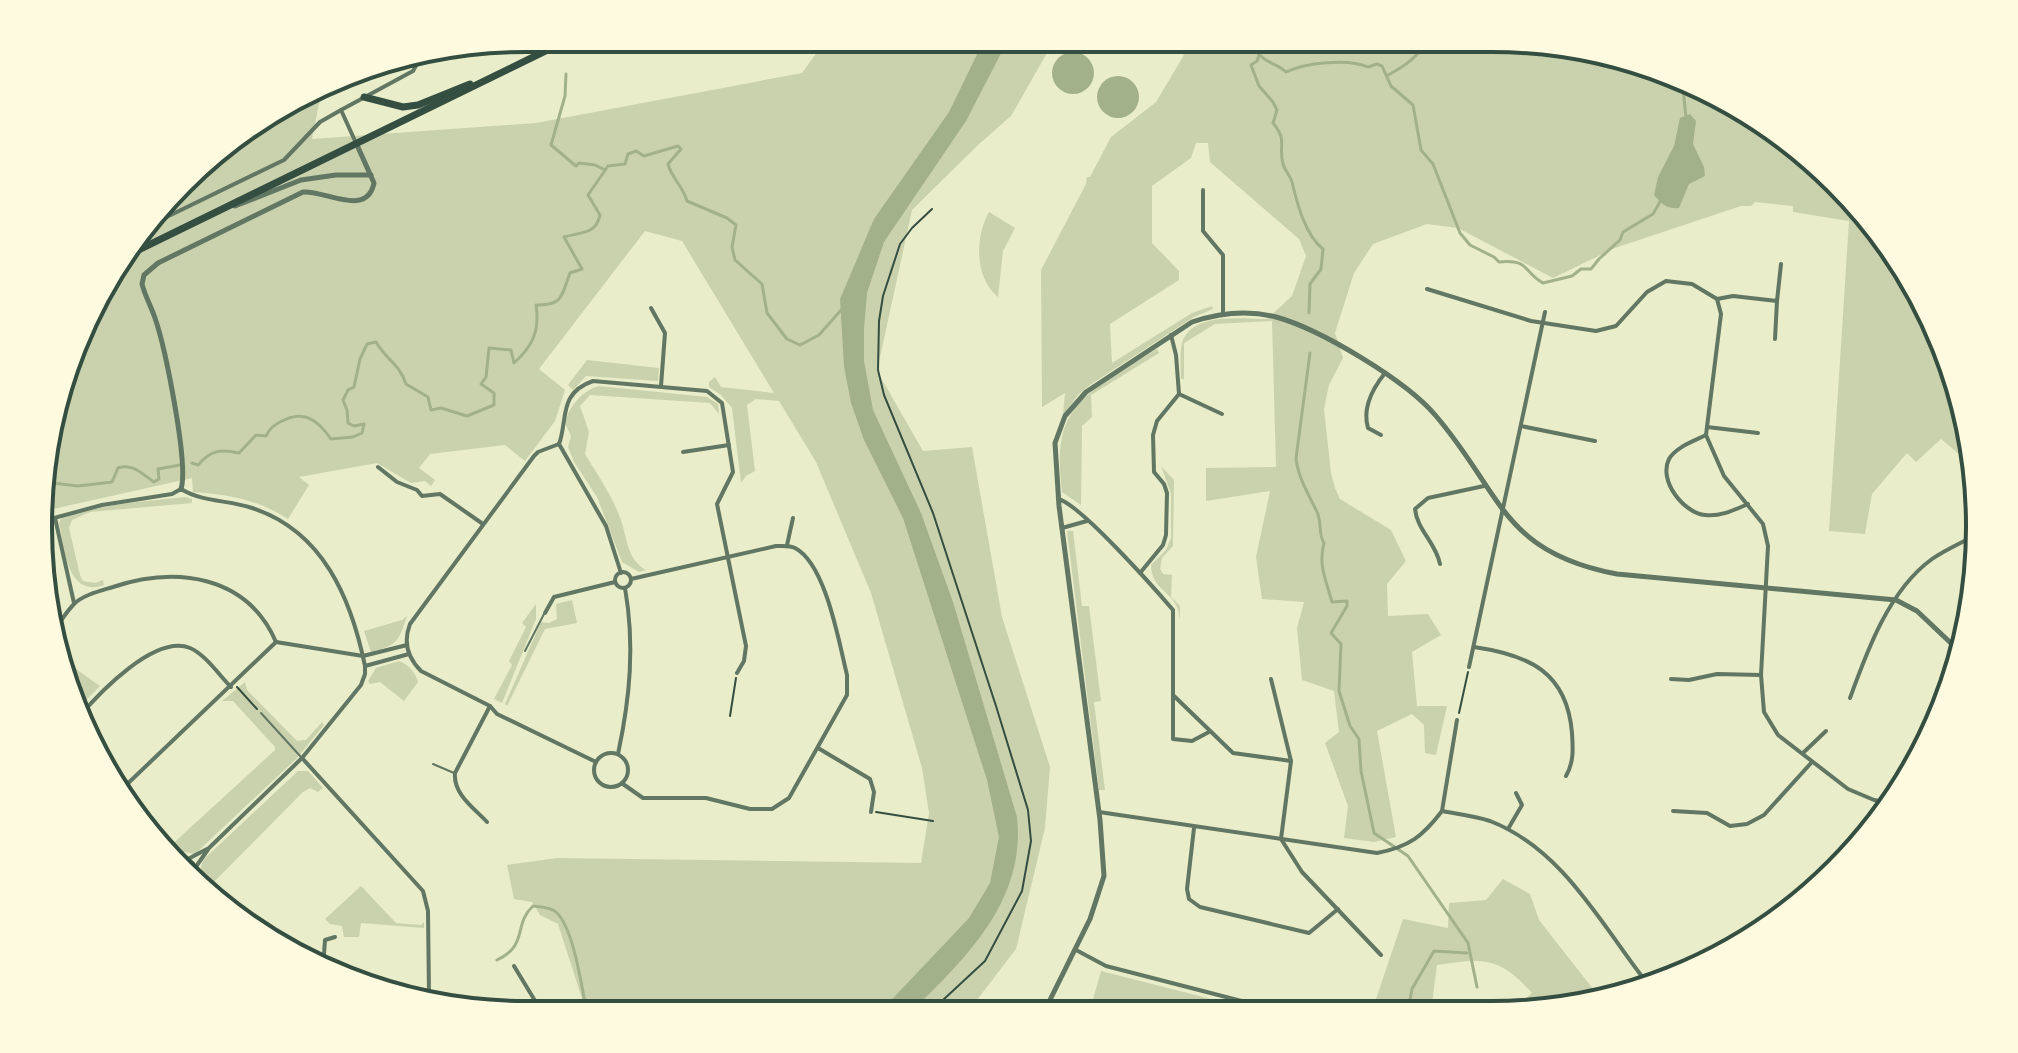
<svg xmlns="http://www.w3.org/2000/svg" width="2018" height="1053" viewBox="0 0 2018 1053" font-family="'Nunito Sans',sans-serif">
<style>
.green{fill:#cad2ad}
.water{fill:#a3b18a}
.lines{fill:none;stroke-linecap:round;stroke-linejoin:round}
.stream{stroke:#a3b18a;stroke-width:3}
.path{stroke:#344e41;stroke-width:2}
.service{stroke:#617663;stroke-width:2}
.minor{stroke:#617663;stroke-width:4}
.tertiary{stroke:#617663;stroke-width:5}
.primary{stroke:#344e41;stroke-width:7}
.rim{fill:none;stroke:#344e41;stroke-width:4}
</style>
<rect width="100%" height="100%" fill="#e9edc9"/>
<g class="green">
<path d="M827 38 1055 39 1011 116 978 145 912 210 877 371 923 451 972 447 1002 617 1050 767 1045 828 1016 949 967 1013 587 1014 558 924 540 915 532 902 514 899 507 865 557 858 921 863 929 813 922 768 871 593 816 462 779 401 756 399 747 405 755 471 746 476 741 483 732 408 721 395 709 387V382L715 377 721 387 774 393 682 241 645 231 539 369 565 390 555 421 525 461 505 445 430 454 419 468 435 480 431 486 425 481 411 483 377 463 299 477 309 485 288 519C256 499 230 495 193 492L192 478 44 511 55 401 120 255 229 139 322 89 312 139 536 123 802 73Z"/>
<path d="M1163 39H1523L1708 89 1859 205 1954 370 1966 460 1941 439 1916 462 1907 453 1872 494 1865 534 1829 531 1849 221 1793 212V206L1755 202 1751 206H1741L1615 248 1553 278 1458 228 1427 224 1373 244 1354 273 1335 333 1343 358 1329 385 1324 409 1331 473 1335 488 1340 499 1391 530 1406 561 1387 584 1388 616 1428 614 1441 635 1412 652 1417 706H1447L1436 755 1425 753 1424 725 1412 714 1377 731 1396 837 1374 842 1344 838 1348 806 1325 743 1339 732 1334 691 1302 680 1297 628 1304 602 1262 599 1256 557 1270 491 1206 501V468L1276 467 1272 321 1215 324 1184 343V379H1181C1181 367 1179 351 1183 340 1195 312 1242 319 1267 319L1292 296 1306 256 1299 239 1210 162 1208 143H1196L1191 158 1152 186V243L1179 271V280L1110 324 1112 363 1192 313 1212 306 1213 309 1194 317 1090 385 1079 394 1063 415 1065 393 1042 407 1041 270 1086 184 1087 177H1090L1111 137 1156 102 1184 55Z"/>
<path d="M989 212 1015 228 1003 251 998 297C974 277 975 237 989 212Z"/>
<path d="M1157 349 1159 353 1091 395 1092 417 1082 426 1081 505 1062 492C1060 470 1057 445 1066 424 1081 389 1127 368 1157 349Z"/>
<polygon points="587,360 659,368 658,381 586,376 573,390 568,385"/>
<path d="M599 386 707 397 718 404 719 414 710 403 590 395 580 406 589 432 585 454C597 474 611 494 619 515 628 536 625 558 646 570L639 572 622 562 597 497 574 462 568 447 571 436 565 423C569 406 583 390 599 386Z"/>
<path d="M1161 466 1174 480 1173 546 1162 558 1160 569 1163 574 1172 575 1171 597 1180 606V620C1179 616 1179 612 1178 609 1170 589 1152 590 1151 565L1166 550 1171 538V493Z"/>
<path d="M185 497 192 499V503L90 512 72 520 69 528 80 575 83 581 95 583 103 580 104 585C67 598 65 549 59 523L61 519C100 503 144 502 185 497Z"/>
<polygon points="1067,531 1073,531 1082,606 1089,606 1101,701 1094,702 1105,790 1099,790"/>
<polygon points="572,600 577,623 545,629 507,706 505,704 541,622 549,623 557,619 556,604"/>
<polygon points="536,604 536,619 502,703 494,699 512,665 509,661 526,627 522,623"/>
<path d="M407 616C398 642 398 645 371 652L364 631 402 620Z"/>
<polygon points="62,659 100,686 75,712"/>
<path d="M399 661C408 664 416 673 418 682L404 701 380 682 370 684 368 681 376 668Z"/>
<polygon points="245,682 247,690 297,741 306,740 322,722 324,725 297,758 195,854 184,852 166,854 159,848 168,848 275,750 275,747 233,701 222,701"/>
<polygon points="298,771 308,771 323,788 318,792 310,788 303,792 209,887 202,881 201,866 204,859"/>
<path d="M1503 879 1530 894 1539 920 1601 999 1556 1011H1512L1532 993C1499 956 1483 958 1437 965L1431 1011H1372L1403 919 1448 928 1449 903 1486 900Z"/>
<polygon points="361,886 396,923 421,925 424,922 424,928 361,923 359,937 344,937 342,926 330,924 325,919"/>
<polygon points="1101,971 1262,1012 1107,1012 1091,1007"/>
</g>
<g class="water">
<path d="M985 38H1009L966 121 884 242 867 293 864 329V361L873 410 921 513 953 602 1017 817C1026 901 966 958 910 1013H879L969 918 990 883 999 837 987 780 903 518 864 440 851 403 844 366 840 299 874 219 949 112Z"/>
<circle cx="1073" cy="73" r="21"/>
<circle cx="1118" cy="97" r="21"/>
<path d="M1690 114 1696 121 1693 144 1704 167 1705 176 1689 184 1679 208C1666 209 1662 204 1654 195L1658 177 1674 146 1680 118Z"/>
</g>
<g class="lines">
<g class="stream">
<path d="M1233 39C1248 45 1251 46 1262 57 1268 63 1279 65 1286 72 1305 63 1348 58 1368 67L1377 64 1382 66 1391 86 1413 105 1421 150 1433 164 1460 233 1470 245 1494 257 1499 262C1530 259 1523 272 1543 283L1572 276 1581 269H1591L1599 259 1620 240 1623 232 1653 214 1661 200"/>
<path d="M1260 53 1257 61 1251 65 1259 86 1273 102 1277 110 1273 123C1288 141 1278 145 1283 164 1285 171 1290 175 1292 182 1297 203 1305 235 1323 249L1321 269 1310 284 1309 313"/>
<polyline points="566,74 565,96 551,145 576,166 579,163 595,165 605,170"/>
<path d="M1388 75C1403 67 1421 56 1426 39"/>
<polyline points="1683,89 1686,117"/>
<path d="M1310 353 1296 458C1298 478 1309 495 1317 512 1322 522 1318 534 1324 543 1318 565 1326 580 1332 602L1347 601V606L1331 633 1341 644 1339 691 1350 726 1359 739 1361 771 1374 833 1408 856 1468 943 1477 987"/>
<path d="M192 463 198 465C211 450 220 449 239 453L256 435 266 436C270 428 273 426 280 422 303 409 317 419 331 439L353 437 362 433 364 424 354 426 348 423 347 410 343 400 348 390 354 387 360 359 367 344 376 342C387 361 399 363 406 384L428 397 431 410 441 408 467 416 494 405V393L481 384 486 377 489 348 511 350 514 363C533 346 540 330 536 305 563 305 561 297 570 273L582 269 564 237C580 232 596 235 600 215L588 195 608 166 625 164 628 154 636 151 644 156 678 146 681 149 668 164C672 179 683 186 687 201L727 218 736 225 732 247 735 260 762 284 767 313 787 339 800 345 819 335 842 309"/>
<path d="M44 508 49 487 53 483 78 486 112 482 118 468C133 463 142 474 154 482L159 479 158 469 180 465"/>
<path d="M497 960C529 945 513 924 533 906 541 907 551 907 556 912 574 928 582 989 587 1014"/>
<polyline points="1408,1011 1412,989 1434,951 1467,953"/>
</g>
<g class="path">
<polyline points="237,687 257,709"/>
<polyline points="1459,713 1468,672"/>
<polyline points="730,716 736,678"/>
<polyline points="876,812 933,821"/>
<polyline points="929,1013 985,961 1022,891 1031,841 1028,810 996,706 933,513 884,395 878,370 879,321 883,296 900,244 912,228 932,209"/>
</g>
<g class="service">
<polyline points="525,651 544,614"/>
<polyline points="261,713 301,757"/>
<polyline points="433,764 454,773"/>
</g>
<g class="minor">
<polyline points="356,143 341,110 413,71 422,55"/>
<polyline points="1203,190 1203,231 1223,255 1223,314"/>
<polyline points="148,226 284,160 320,122 341,110"/>
<polyline points="1427,289 1531,321 1596,331 1616,326 1647,292 1666,281 1692,284 1717,299 1721,314 1706,435 1724,476 1763,524 1768,546 1761,675 1764,712 1778,735 1848,789 1874,800 1890,803"/>
<polyline points="1717,299 1733,296 1777,301 1781,264"/>
<polyline points="651,308 665,333 661,386"/>
<polyline points="1775,339 1777,301"/>
<polyline points="1179,394 1222,414"/>
<polyline points="1521,426 1595,441"/>
<polyline points="1707,427 1758,433"/>
<path d="M1381 435 1368 428C1362 408 1373 388 1385 373"/>
<path d="M1706 435C1694 441 1676 447 1669 459 1658 481 1684 513 1705 515 1720 517 1734 510 1748 504"/>
<path d="M559 444C568 420 558 393 593 381L707 391 722 403 733 472 717 504 746 646 744 661 737 673"/>
<path d="M559 444 538 452 534 456 410 624C403 642 407 657 421 671L490 706 497 714 596 762"/>
<polyline points="559,444 606,526 621,573"/>
<polyline points="683,452 729,445"/>
<polyline points="378,467 397,482 417,490 422,496 440,494 483,524"/>
<path d="M1058 499C1079 503 1156 590 1173 610V695L1233 753 1291 761"/>
<polyline points="55,518 74,603"/>
<path d="M43 521 102 505 172 494 181 489C202 502 229 500 252 508 323 531 351 598 365 666V674L361 685 302 758 209 848 195 868"/>
<polyline points="1062,528 1087,521"/>
<polyline points="787,545 793,518"/>
<path d="M1440 564C1436 543 1417 530 1415 509L1428 498 1484 486"/>
<circle cx="623" cy="580" r="8"/>
<polyline points="1140,573 1163,545 1166,535 1167,493 1164,484 1154,472 1153,435 1157,421 1179,394 1176,355 1171,335"/>
<polyline points="545,613 554,597 615,582"/>
<path d="M55 629C61 621 67 611 74 604 83 595 100 591 113 587 176 566 247 575 276 642"/>
<polyline points="276,642 363,656 407,645"/>
<path d="M1474 647C1529 655 1567 672 1572 733 1573 749 1574 762 1566 776"/>
<polyline points="365,666 409,654"/>
<polyline points="1469,667 1545,312"/>
<polyline points="1271,679 1291,761 1281,839 1302,872 1381,955"/>
<polyline points="1671,679 1689,680 1717,674 1761,675"/>
<polyline points="1173,695 1173,739 1192,741 1209,732"/>
<path d="M1850 698C1867 651 1889 590 1932 559 1945 550 1961 543 1976 535"/>
<path d="M78 718C99 693 155 634 190 648 206 655 219 675 231 687"/>
<polyline points="1931,726 1934,728"/>
<polyline points="818,748 870,779 874,792 871,812"/>
<circle cx="611" cy="770" r="17"/>
<polyline points="1803,753 1826,731"/>
<path d="M618 754C630 698 635 645 625 588"/>
<polyline points="302,758 423,891 428,911 429,996"/>
<path d="M623 784 643 798H706L750 809H772L789 798 847 695V675C839 643 826 564 795 548 789 545 783 546 776 546L631 579"/>
<polyline points="122,789 276,642"/>
<polyline points="1442,811 1457,720"/>
<polyline points="1673,811 1707,813 1730,826 1747,824 1764,815 1812,762"/>
<path d="M1099 812 1377 853C1409 847 1423 836 1442 811 1458 814 1475 816 1490 821 1563 849 1602 926 1647 983"/>
<path d="M487 822C474 808 453 794 455 773L490 706"/>
<polyline points="1194,828 1187,889 1189,899 1200,907 1309,933 1338,909"/>
<polyline points="1508,829 1522,805 1516,793"/>
<polyline points="188,859 207,849"/>
<path d="M175 861 185 858C193 861 197 867 194 876"/>
<polyline points="1813,877 1814,888"/>
<polyline points="1076,950 1106,966 1284,1012"/>
<polyline points="514,966 543,1014"/>
<polyline points="323,968 325,940 335,937"/>
<polyline points="401,989 429,991"/>
</g>
<g class="tertiary">
<polyline points="235,206 301,180 336,175 371,175"/>
<path d="M181 489C189 464 165 347 155 318 151 306 145 296 142 284L144 275 158 263 303 192C325 190 367 218 374 183L357 145"/>
<path d="M1044 1012 1090 919 1104 876 1100 820 1059 506 1055 443 1065 416 1086 392 1192 322C1219 313 1249 310 1276 317 1320 329 1407 381 1436 416 1502 493 1501 552 1617 574L1896 600 1917 611 1955 647"/>
</g>
<g class="primary">
<polyline points="364,97 403,107 418,105 470,84"/>
<polyline points="118,260 572,38"/>
</g>
</g>
<path d="M0 0H2018V1053H0ZM526 52H1492A474 474 0 0 1 1966 526V527A474 474 0 0 1 1492 1001H526A474 474 0 0 1 52 527V526A474 474 0 0 1 526 52Z" fill="#fefae0" fill-rule="evenodd"/>
<path class="rim" d="M526 52H1492A474 474 0 0 1 1966 526V527A474 474 0 0 1 1492 1001H526A474 474 0 0 1 52 527V526A474 474 0 0 1 526 52Z"/>
</svg>
